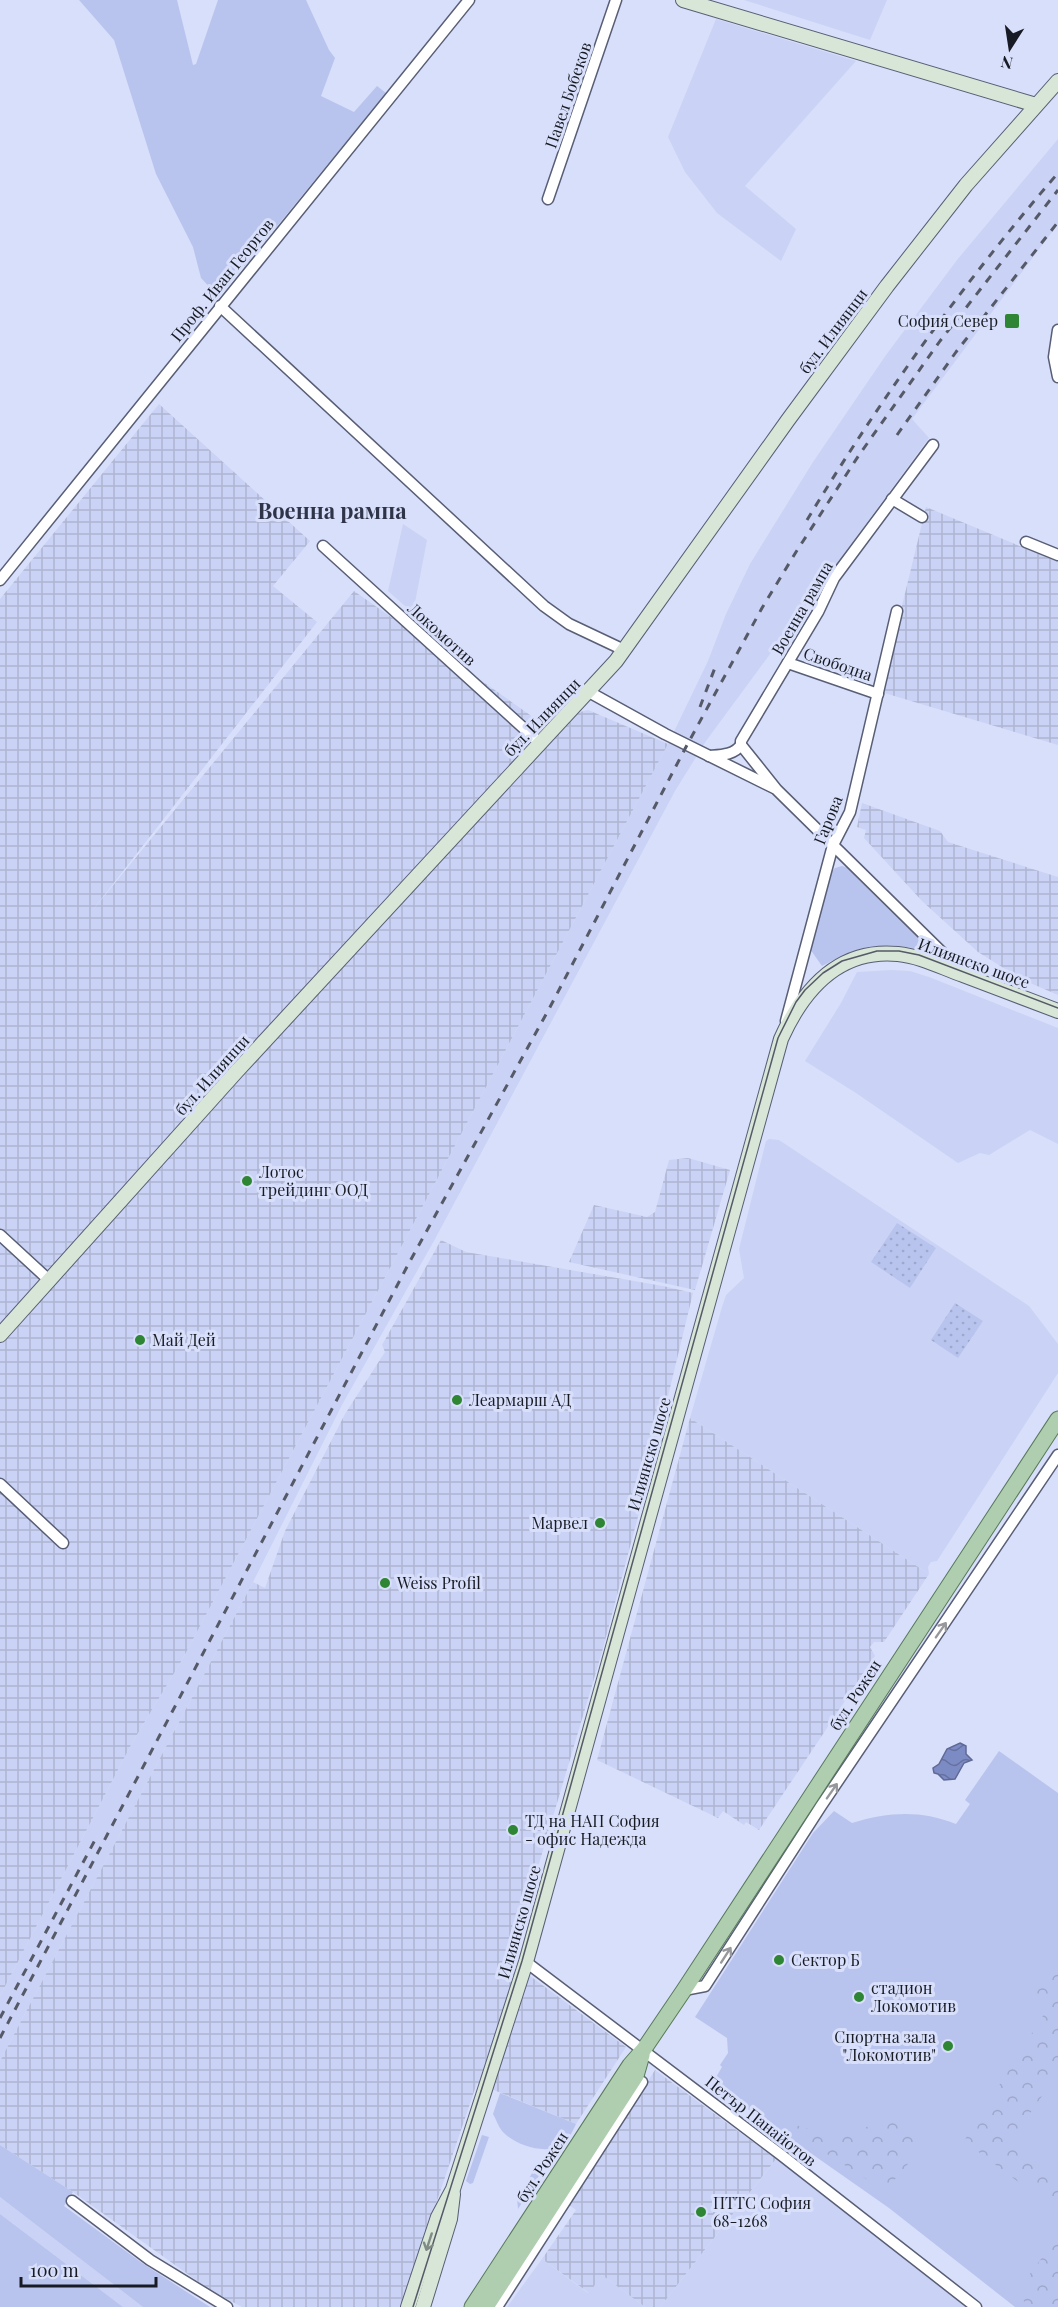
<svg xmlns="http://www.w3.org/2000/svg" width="1058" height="2307" viewBox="0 0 1058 2307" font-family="'Playfair Display',serif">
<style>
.built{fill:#cad3f5}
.industrial{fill:url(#industrial-grid)}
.grass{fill:#b9c4ee}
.forest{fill:url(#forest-crowns)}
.park{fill:url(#park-dots)}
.water{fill:url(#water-waves);stroke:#5f6995;stroke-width:1.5}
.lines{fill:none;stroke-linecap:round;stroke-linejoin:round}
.street-casing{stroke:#585e75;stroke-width:13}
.secondary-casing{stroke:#585e75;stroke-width:16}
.primary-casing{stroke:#587a5b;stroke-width:17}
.street{stroke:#fff;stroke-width:10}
.secondary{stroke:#d7e6d7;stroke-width:14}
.primary{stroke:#afceaf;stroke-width:15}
.tram{stroke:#555968;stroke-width:1.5}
.rail{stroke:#555968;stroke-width:3;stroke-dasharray:8 8;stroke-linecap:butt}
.oneway{stroke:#97989c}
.oneway2{stroke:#818b86}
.poi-dot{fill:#2e8534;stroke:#d8dffa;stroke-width:2}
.labels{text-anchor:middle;stroke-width:6;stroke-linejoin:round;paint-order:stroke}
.street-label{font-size:16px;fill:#181b24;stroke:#d8dffa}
.poi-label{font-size:16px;fill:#181b24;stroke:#d8dffa;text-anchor:start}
.district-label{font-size:22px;font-weight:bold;fill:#2f3449;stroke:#d8dffa}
</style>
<defs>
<pattern id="industrial-grid" width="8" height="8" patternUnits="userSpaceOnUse" patternTransform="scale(1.5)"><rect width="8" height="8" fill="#cad3f5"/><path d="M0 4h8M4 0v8" fill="none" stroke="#adb5d2"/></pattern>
<pattern id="forest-crowns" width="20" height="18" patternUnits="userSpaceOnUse" patternTransform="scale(1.5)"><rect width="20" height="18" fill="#b9c4ee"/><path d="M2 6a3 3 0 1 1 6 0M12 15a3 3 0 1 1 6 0" fill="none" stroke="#9ea8cc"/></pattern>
<pattern id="park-dots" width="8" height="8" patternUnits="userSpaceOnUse" patternTransform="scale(1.5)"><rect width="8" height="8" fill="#b9c4ee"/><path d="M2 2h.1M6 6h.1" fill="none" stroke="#9ea8cc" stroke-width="1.8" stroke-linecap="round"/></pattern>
<pattern id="water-waves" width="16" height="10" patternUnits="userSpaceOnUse" patternTransform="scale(1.5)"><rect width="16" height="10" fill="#7d8bc5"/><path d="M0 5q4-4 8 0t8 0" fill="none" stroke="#6571a0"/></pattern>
</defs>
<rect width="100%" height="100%" fill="#d8dffa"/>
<g class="built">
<polygon points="744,0 887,0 870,40"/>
<polygon points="716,19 856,61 745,186 796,229 781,261 717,213 685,172 668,137"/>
<polygon points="1058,139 1058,224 912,419 929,438 706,741 675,791 435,1239 342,1405 253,1582 0,2061 0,1996 132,1743 182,1660 668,744 708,661 726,614 750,564 813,462 886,355 957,260"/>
<polygon points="403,524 427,540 413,613 388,591"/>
<polygon points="891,970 910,971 929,977 1058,1028 1058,1144 1030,1130 989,1155 980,1153 958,1163 856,1093 805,1061 841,1003 857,972"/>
<polygon points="769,1139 779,1140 1029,1306 1058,1344 1058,1373 937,1561 931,1562 928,1567 929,1574 690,1418 722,1307 726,1295 744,1278 739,1249 766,1141"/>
<polygon points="780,2154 976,2307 660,2307"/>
<polygon points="0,2197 143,2307 123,2307 0,2214"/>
<polygon points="542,2259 588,2293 602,2275 645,2307 507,2307"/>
</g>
<g class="industrial">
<polygon points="159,404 310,541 273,586 317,622 92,911 354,591 540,722 588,710 668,744 182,1660 132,1743 0,1996 0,599"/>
<polygon points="926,507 1058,562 1058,745 881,692"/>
<polygon points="862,803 940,831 948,842 1058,877 1058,995 1021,979 978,952 922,901 864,838 866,830 857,827"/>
<polygon points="688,1158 730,1170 695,1290 569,1262 594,1205 647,1217 655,1212 669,1160"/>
<polygon points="441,1240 466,1252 663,1286 693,1293 647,1483 602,1652 510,1961 626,2047 576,2124 477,2083 401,2307 242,2307 210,2290 73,2192 0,2145 0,2061 253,1582 265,1588 285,1531 345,1414 385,1352 382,1345"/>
<polygon points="690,1418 929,1574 884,1642 874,1642 870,1647 875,1656 759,1830 746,1822 744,1825 723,1811 718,1818 597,1760"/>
<polygon points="655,2070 776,2159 660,2307 645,2307 602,2275 589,2293 542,2259 576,2210 568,2204"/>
</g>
<g class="grass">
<polygon points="79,0 177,0 193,65 196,64 218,0 306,0 329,50 335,58 321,96 354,112 377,86 386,93 219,297 201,278 193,247 156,174 114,40"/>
<path d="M842 866 851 869 932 948 929 952C887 940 860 946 822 966L810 949 830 874 835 868Z"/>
<path d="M999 1751 1058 1793V2307H1015L889 2208 712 2084 722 2067 720 2065 728 2053 727 2038 695 2017 813 1833 834 1811 852 1823C890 1812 919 1810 956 1824L970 1804 965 1800Z"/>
<path d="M500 2093 576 2124C573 2130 569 2140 563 2144 547 2156 514 2145 502 2131 498 2126 496 2119 493 2114Z"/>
<polygon points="482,2135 489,2137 473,2183 470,2184 466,2181"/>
<polygon points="0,2145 73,2192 64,2206 142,2263 210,2307 143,2307 0,2197"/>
<polygon points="547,2163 518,2209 517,2198 537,2165"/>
<polygon points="0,2214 123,2307 0,2307"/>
</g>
<g class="forest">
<polygon points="1058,1954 1058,2073 1010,2142 1058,2175 1058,2212 964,2141 1051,2003 1035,1992"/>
<path d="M767 2107C788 2127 826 2137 855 2131 868 2128 881 2119 893 2114L930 2138 885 2191 763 2113Z"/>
<polygon points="1058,2236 1058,2307 1027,2307 1018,2290"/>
</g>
<g class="park">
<polygon points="897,1223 936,1248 910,1288 871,1262"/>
<polygon points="955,1303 983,1321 958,1358 931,1340"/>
</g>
<polygon class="water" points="960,1743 966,1746 966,1754 972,1760 964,1763 955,1779 944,1780 938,1774 934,1773 933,1768 939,1764 947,1749"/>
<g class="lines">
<defs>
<g id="street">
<polyline points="548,199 616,0"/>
<polyline points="220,306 544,606 569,624 624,650"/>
<polyline points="1058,330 1054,357 1058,377"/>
<polyline points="933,445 834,578 818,612 741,741 741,745 777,790 965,975"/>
<polyline points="892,499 922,517"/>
<polyline points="1026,542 1058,555"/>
<polyline points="323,546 540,743"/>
<polyline points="0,580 469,0"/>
<polyline points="788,663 878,694"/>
<polyline points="589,692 665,734 774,788"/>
<path d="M709 756C721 755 734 755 741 745"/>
<polyline points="786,1021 833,845 850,812 897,611"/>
<polyline points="0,1235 50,1281"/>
<polyline points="0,1484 63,1543"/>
<polyline points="526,1962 780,2154 976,2307"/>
<polyline points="684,1990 705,1986 821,1806 1058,1455"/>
<polyline points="72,2201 150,2260 227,2307"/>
<polyline points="497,2307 642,2082"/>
</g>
<g id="secondary">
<polyline points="683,0 1036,105"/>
<polyline points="0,1335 237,1071 616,661 788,420 887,286 966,185 1058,81"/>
<path d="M408 2307 438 2217 453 2189 526 1962 781 1039C803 990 838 948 898 954 920 956 943 968 963 975 995 987 1026 999 1058 1011"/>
<polyline points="423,2307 450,2219 453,2194"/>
</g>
<g id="primary">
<polyline points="472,2307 630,2065 644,2049 684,1990 1058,1419"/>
<polyline points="486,2307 636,2076 642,2055"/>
</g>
</defs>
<use href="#street" class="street-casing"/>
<use href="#secondary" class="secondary-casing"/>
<use href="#primary" class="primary-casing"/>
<use href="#street" class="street"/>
<use href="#secondary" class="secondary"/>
<use href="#primary" class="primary"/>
<polyline class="tram" points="413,2307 522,1961 778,1038 796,1002 805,990 823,973 842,961 877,951 899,951 919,955 1058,1008"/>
<g class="rail">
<polyline points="897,435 956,352 1058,222"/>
<path d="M807 520C881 398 964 282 1058 173"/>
<polyline points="700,707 716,665"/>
<polyline points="0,2018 95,1840"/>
<polyline points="0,2038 409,1263 549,1009 687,745 762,608 796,552 859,455 940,341 1058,190"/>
</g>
</g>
<defs><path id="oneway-shaft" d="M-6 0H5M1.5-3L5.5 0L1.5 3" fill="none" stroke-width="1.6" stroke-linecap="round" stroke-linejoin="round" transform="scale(1.5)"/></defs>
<g class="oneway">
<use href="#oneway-shaft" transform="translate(941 1630) rotate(-55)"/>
<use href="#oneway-shaft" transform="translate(832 1791) rotate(-55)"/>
<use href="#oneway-shaft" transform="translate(726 1955) rotate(-57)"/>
</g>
<use class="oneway2" href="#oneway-shaft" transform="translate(429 2242) rotate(108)"/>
<g class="poi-dot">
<rect x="1004" y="313" width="16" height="16" rx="3"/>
<circle cx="247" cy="1181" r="6"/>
<circle cx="140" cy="1340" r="6"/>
<circle cx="457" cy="1400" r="6"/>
<circle cx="600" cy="1523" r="6"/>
<circle cx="385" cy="1583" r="6"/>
<circle cx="513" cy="1830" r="6"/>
<circle cx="779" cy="1960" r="6"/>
<circle cx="859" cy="1997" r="6"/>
<circle cx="948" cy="2046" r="6"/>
<circle cx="701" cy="2212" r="6"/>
</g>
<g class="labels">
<g class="street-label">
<text transform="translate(568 95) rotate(-71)" y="6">Павел Бобеков</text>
<text transform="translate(222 280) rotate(-51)" y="6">Проф. Иван Георгов</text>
<text transform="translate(833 331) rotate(-53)" y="6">бул. Илиянци</text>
<text transform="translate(802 608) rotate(-60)" y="6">Военна рампа</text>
<text transform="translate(442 634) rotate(42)" y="6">Локомотив</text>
<text transform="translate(838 664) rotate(19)" y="6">Свободна</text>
<text transform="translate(542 717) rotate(-46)" y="6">бул. Илиянци</text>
<text transform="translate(828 820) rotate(-68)" y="6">Гарова</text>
<text transform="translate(974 963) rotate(20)" y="6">Илиянско шосе</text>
<text transform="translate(212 1075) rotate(-48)" y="6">бул. Илиянци</text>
<text transform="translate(649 1454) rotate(-74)" y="6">Илиянско шосе</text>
<text transform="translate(855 1695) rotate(-57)" y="6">бул. Рожен</text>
<text transform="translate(519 1922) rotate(-74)" y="6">Илиянско шосе</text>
<text transform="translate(761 2121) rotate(38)" y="6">Петър Панайотов</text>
<text transform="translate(542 2167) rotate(-57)" y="6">бул. Рожен</text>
</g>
<g class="poi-label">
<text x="998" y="327" text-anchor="end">София Север</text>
<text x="259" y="1178">Лотос<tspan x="259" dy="18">трейдинг ООД</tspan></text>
<text x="152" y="1346">Май Дей</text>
<text x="469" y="1406">Леармарш АД</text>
<text x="588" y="1529" text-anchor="end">Марвел</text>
<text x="397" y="1589">Weiss Profil</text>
<text x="525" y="1827">ТД на НАП София<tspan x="525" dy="18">- офис Надежда</tspan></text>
<text x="791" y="1966">Сектор Б</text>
<text x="871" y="1994">стадион<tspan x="871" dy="18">Локомотив</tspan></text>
<text x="936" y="2043" text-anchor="end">Спортна зала<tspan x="936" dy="18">"Локомотив"</tspan></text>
<text x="713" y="2209">ПТТС София<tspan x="713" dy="18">68-1268</tspan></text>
</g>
<g class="district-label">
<text x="332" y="519">Военна рампа</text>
</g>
</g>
<g transform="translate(1010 48) rotate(192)" stroke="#d8dffa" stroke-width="4.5" paint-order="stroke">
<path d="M0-4.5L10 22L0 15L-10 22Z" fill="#181b24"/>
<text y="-9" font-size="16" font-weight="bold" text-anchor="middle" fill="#181b24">N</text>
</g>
<path d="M21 2277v9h135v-9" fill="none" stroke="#181b24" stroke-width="3"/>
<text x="30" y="2277" font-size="18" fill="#181b24" stroke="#d8dffa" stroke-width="4.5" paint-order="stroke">100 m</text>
</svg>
